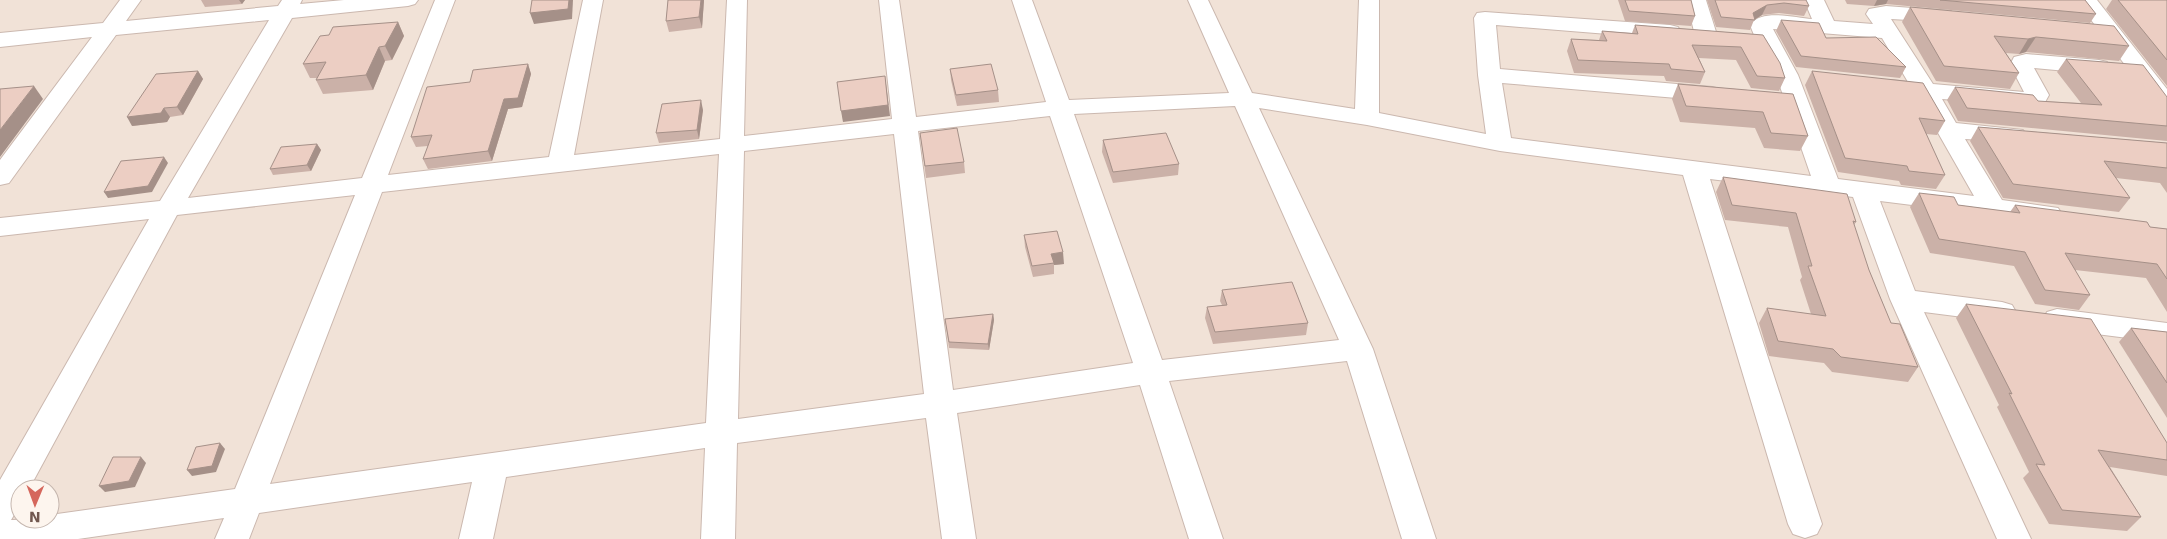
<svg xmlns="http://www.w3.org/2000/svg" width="2167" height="539" viewBox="0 0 2167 539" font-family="'DejaVu Sans',sans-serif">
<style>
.residential{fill:#f1e2d7;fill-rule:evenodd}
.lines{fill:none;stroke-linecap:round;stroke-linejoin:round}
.minor-casing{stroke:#cbb8af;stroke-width:2}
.minor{fill:#fff;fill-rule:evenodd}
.wall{fill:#cbb1a8}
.shaded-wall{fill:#a59088}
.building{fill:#eccec3;stroke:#a59088}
</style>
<rect width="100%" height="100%" fill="#faf1e8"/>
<path class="residential" d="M0 0H2167V539H0ZM20 489H50V519H20Z"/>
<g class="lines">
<defs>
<g id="minor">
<path d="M120 0H141L126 21 278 6 282 0H302L300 4 344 0H418L415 4 408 6 292 18 188 198 362 178 435 0H455L388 175 549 157 583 0H603L574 155 720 139 727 0H747L744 136 892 119 879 0H899L916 117 1046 102 1012 0H1032L1069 100 1229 93 1188 0H1208L1252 93 1355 109 1359 0H1379V113L1486 134 1478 75 1474 18 1477 13 1485 12 1670 25 1678 27 1681 32 1678 37 1670 39 1496 25 1500 69 1712 87 1720 89 1724 94 1720 99 1712 101 1502 83 1511 138 1811 176 1776 75 1756 40 1750 25C1762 8 1795 18 1812 19L1804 0H1824L1834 21 1873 24 1866 14 1869 9 1886 6 1951 11 1954 16 1951 21 1943 22 1891 19 1933 84 2024 92 2010 65 2014 57 2026 54 2099 60 2107 62 2110 67 2107 72 2099 74 2034 68 2049 95 2044 104 2036 106 1942 99 1956 123 2023 130 2026 135 2023 140 2014 142 1965 139 2002 200 2058 208 2062 214 2058 220 2049 222 1880 201 1915 291 2002 302 2012 305 2016 312 2012 319 2002 322 1924 312 2031 539H1997L1890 299 1853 197 1710 179 1822 524 1817 534 1805 538 1793 534 1788 524 1683 175 1500 151 1367 125 1259 108 1373 349 1436 539H1402L1347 361 1169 381 1223 539H1189L1140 385 957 413 976 539H942L926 418 737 443 735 539H701L705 448 506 477 493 539H459L472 482 259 513 249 539H215L224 518 78 539H0V480L149 219 0 236V218L160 201 269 20 116 35 9 183 0 185V160L92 37 0 47V33L103 23ZM1773 29 1882 38 1908 82 1891 80 1883 82 1879 87 1883 92 1917 96 1974 196 1838 179 1798 75ZM1235 106 1339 340 1162 360 1074 114ZM1050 116 1133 363 953 390 918 131ZM894 134 924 394 738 419 744 151ZM719 154 706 423 270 484 382 192ZM355 195 235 489 50 515V519L11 520 20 505V489H29L177 215Z"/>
<polygon points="1686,0 1706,0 1717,35 1714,40 1706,42 1698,40 1695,35"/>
<polygon points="2076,0 2097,0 2167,89 2167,112 2159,110"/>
<polygon points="2057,309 2167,323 2167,343 2057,329 2047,326 2043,319 2047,312"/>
</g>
</defs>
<use href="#minor" class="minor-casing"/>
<use href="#minor" class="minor"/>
</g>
<g class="wall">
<polygon points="201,0 245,0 242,4 205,7"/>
<polygon points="668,0 704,0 702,28 669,32 666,21"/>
<polygon points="1618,0 1691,0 1695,16 1691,26 1625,21"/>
<polygon points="1707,0 1806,0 1809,6 1804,16 1779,13 1762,15 1754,20 1750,30 1716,27"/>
<polygon points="1845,0 2085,0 2096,14 2090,23 1886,4 1874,6 1847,4"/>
<polygon points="2112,0 2167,0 2167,86 2106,9"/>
<polygon points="1910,7 2129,46 2119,61 2026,52 2019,54 2006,53 2019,73 2010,89 1936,81 1902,22"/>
<polygon points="1781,20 1826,38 1906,67 1900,78 1796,67 1776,31"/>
<polygon points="398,22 404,36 392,60 385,61 373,90 323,94 316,80 317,78 310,78 303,64 329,35"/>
<polygon points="1635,25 1763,35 1785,78 1779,91 1751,88 1736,60 1699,58 1705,72 1700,84 1666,81 1664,76 1574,73 1567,51 1571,39 1599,40 1602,31 1632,33"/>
<polygon points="2066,59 2167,97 2167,141 1958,121 1947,100 1955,87 2038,101 2081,103 2057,72"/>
<polygon points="528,64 531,74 522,107 508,109 492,161 428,169 423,159 428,146 416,147 411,137 470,82"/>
<polygon points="950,69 998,90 999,102 957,106 951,80"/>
<polygon points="198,71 203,79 183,115 170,117 167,122 132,126"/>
<polygon points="1812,71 1945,121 1937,135 1926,134 1945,175 1936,189 1901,185 1899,181 1838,172 1805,85"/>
<polygon points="1678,84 1793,94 1808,136 1800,151 1764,148 1755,128 1680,122 1672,99"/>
<polygon points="703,110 699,139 659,143 656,133"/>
<polygon points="1978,127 2167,143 2167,193 2160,183 2116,178 2130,198 2119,212 2003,198 1970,141"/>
<polygon points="920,133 964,162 965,173 926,178"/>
<polygon points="1103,140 1179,164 1178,175 1113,183 1102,152"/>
<polygon points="317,144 321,150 311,171 273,175 270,169"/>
<polygon points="1723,177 1856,222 1854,225 1869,270 1891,323 1918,367 1908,382 1832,372 1824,363 1769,356 1759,323 1767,308 1811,314 1800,280 1802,277 1788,227 1725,220 1716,192"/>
<polygon points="1919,193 1958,205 2010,212 2015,205 2150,227 2167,229 2167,312 2146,278 2075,270 2090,295 2079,310 2035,304 2014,266 1930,253 1910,207"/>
<polygon points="1024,235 1064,264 1054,265 1054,274 1033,277 1025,247"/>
<polygon points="1222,290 1308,323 1306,335 1213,344 1205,318 1207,307 1222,305 1220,301"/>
<polygon points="1966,304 2167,443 2167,476 2110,467 2141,517 2127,531 2049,524 2023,478 2029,472 1997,407 1999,405 1956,318"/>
<polygon points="993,314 994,320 989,350 949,348 945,319"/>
<polygon points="2131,328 2167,332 2167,418 2119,342"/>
</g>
<g class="shaded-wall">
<polygon points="239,0 245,0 242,4"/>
<polygon points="569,0 573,0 572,19 534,24 530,13"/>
<polygon points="701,0 704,0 702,28 699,17"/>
<polygon points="1877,0 1888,0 1886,4 1874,6"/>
<polygon points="1767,5 1762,15 1754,20 1753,13"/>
<polygon points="398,22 404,36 392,60 385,46"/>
<polygon points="2036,37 2026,52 2019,54 2028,39"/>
<polygon points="379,47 385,61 373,90 366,75"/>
<polygon points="528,64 531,74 522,107 508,109 492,161 488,151 504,99"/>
<polygon points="198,71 203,79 183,115 177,107"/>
<polygon points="885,76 890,116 843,122 841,111"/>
<polygon points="34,86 43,99 0,157 0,130"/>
<polygon points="701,100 703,110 699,139 697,130"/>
<polygon points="164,108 170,117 167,122 132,126 127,117"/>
<polygon points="317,144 321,150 311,171 307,165"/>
<polygon points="164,157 168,163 152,192 108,198 104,192"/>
<polygon points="1063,252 1064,264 1054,265 1051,254"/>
<polygon points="993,314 994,320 989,350 988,344"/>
<polygon points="220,443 225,449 216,472 192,476 187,470"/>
<polygon points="141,457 146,463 135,487 105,492 99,486"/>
</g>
<g class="building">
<polygon points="532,0 569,0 568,9 530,13"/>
<polygon points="668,0 701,0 699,17 666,21"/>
<polygon points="1625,0 1691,0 1695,16 1629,11"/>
<polygon points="1715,0 1806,0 1809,6 1784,3 1767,5 1753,13 1755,20 1721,17"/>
<polygon points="1940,0 2085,0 2096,14"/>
<polygon points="2118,0 2167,0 2167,60"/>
<polygon points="1910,7 2114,26 2129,46 2036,37 2028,39 1994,36 2019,73 1944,66"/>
<polygon points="1781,20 1819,23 1826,38 1876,37 1906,67 1801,56"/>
<polygon points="398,22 385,46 379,47 366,75 316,80 326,62 303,64 320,36 329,35 333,27"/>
<polygon points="1635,25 1763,35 1780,63 1785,78 1757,76 1741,47 1692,45 1705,72 1671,69 1669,64 1578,60 1571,39 1607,41 1602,31 1638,34"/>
<polygon points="2066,59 2143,65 2167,97 2167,126 1967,108 1955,87 2033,95 2038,101 2102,105"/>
<polygon points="528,64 518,98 504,99 488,151 423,159 432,135 411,137 427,87 470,82 473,70"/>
<polygon points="991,64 998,90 956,95 950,69"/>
<polygon points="198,71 177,107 164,108 161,113 127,117 156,74"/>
<polygon points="1812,71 1923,83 1945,121 1919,118 1945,175 1909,171 1907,166 1845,158"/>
<polygon points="885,76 888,105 841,111 837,82"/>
<polygon points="1678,84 1793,94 1808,136 1771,133 1763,112 1686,106"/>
<polygon points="34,86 0,130 0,89"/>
<polygon points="701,100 697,130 656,133 662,104"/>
<polygon points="1978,127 2167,143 2167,168 2104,161 2130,198 2013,184"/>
<polygon points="957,128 964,162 925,166 920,133"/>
<polygon points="1166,133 1179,164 1113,172 1103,140"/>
<polygon points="317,144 307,165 270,169 281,147"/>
<polygon points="164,157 148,186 104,192 121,161"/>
<polygon points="1723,177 1847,194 1856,222 1853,221 1869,270 1891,323 1900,324 1918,367 1841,357 1833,349 1778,341 1767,308 1826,316 1808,266 1812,266 1796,213 1732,205"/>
<polygon points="1919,193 1954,197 1958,205 2020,213 2015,205 2147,222 2150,227 2167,229 2167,279 2157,264 2065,253 2090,295 2045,290 2025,252 1939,239"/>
<polygon points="1057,231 1063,252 1051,254 1054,263 1032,266 1024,235"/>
<polygon points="1292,282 1308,323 1215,332 1207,307 1227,305 1222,290"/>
<polygon points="1966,304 2091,319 2167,443 2167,460 2098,450 2141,517 2062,510 2036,464 2045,465 2009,393 2012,394"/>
<polygon points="993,314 988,344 949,342 945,319"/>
<polygon points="2131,328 2167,332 2167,383"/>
<polygon points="220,443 212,466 187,470 196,447"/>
<polygon points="113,457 141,457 129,481 99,486"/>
</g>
<g transform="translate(35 504) rotate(181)"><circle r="24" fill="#fdf5ee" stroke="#c5b6ae"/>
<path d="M0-4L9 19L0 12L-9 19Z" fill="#d5675c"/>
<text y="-8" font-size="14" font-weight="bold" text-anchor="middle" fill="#71574f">N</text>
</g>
</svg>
